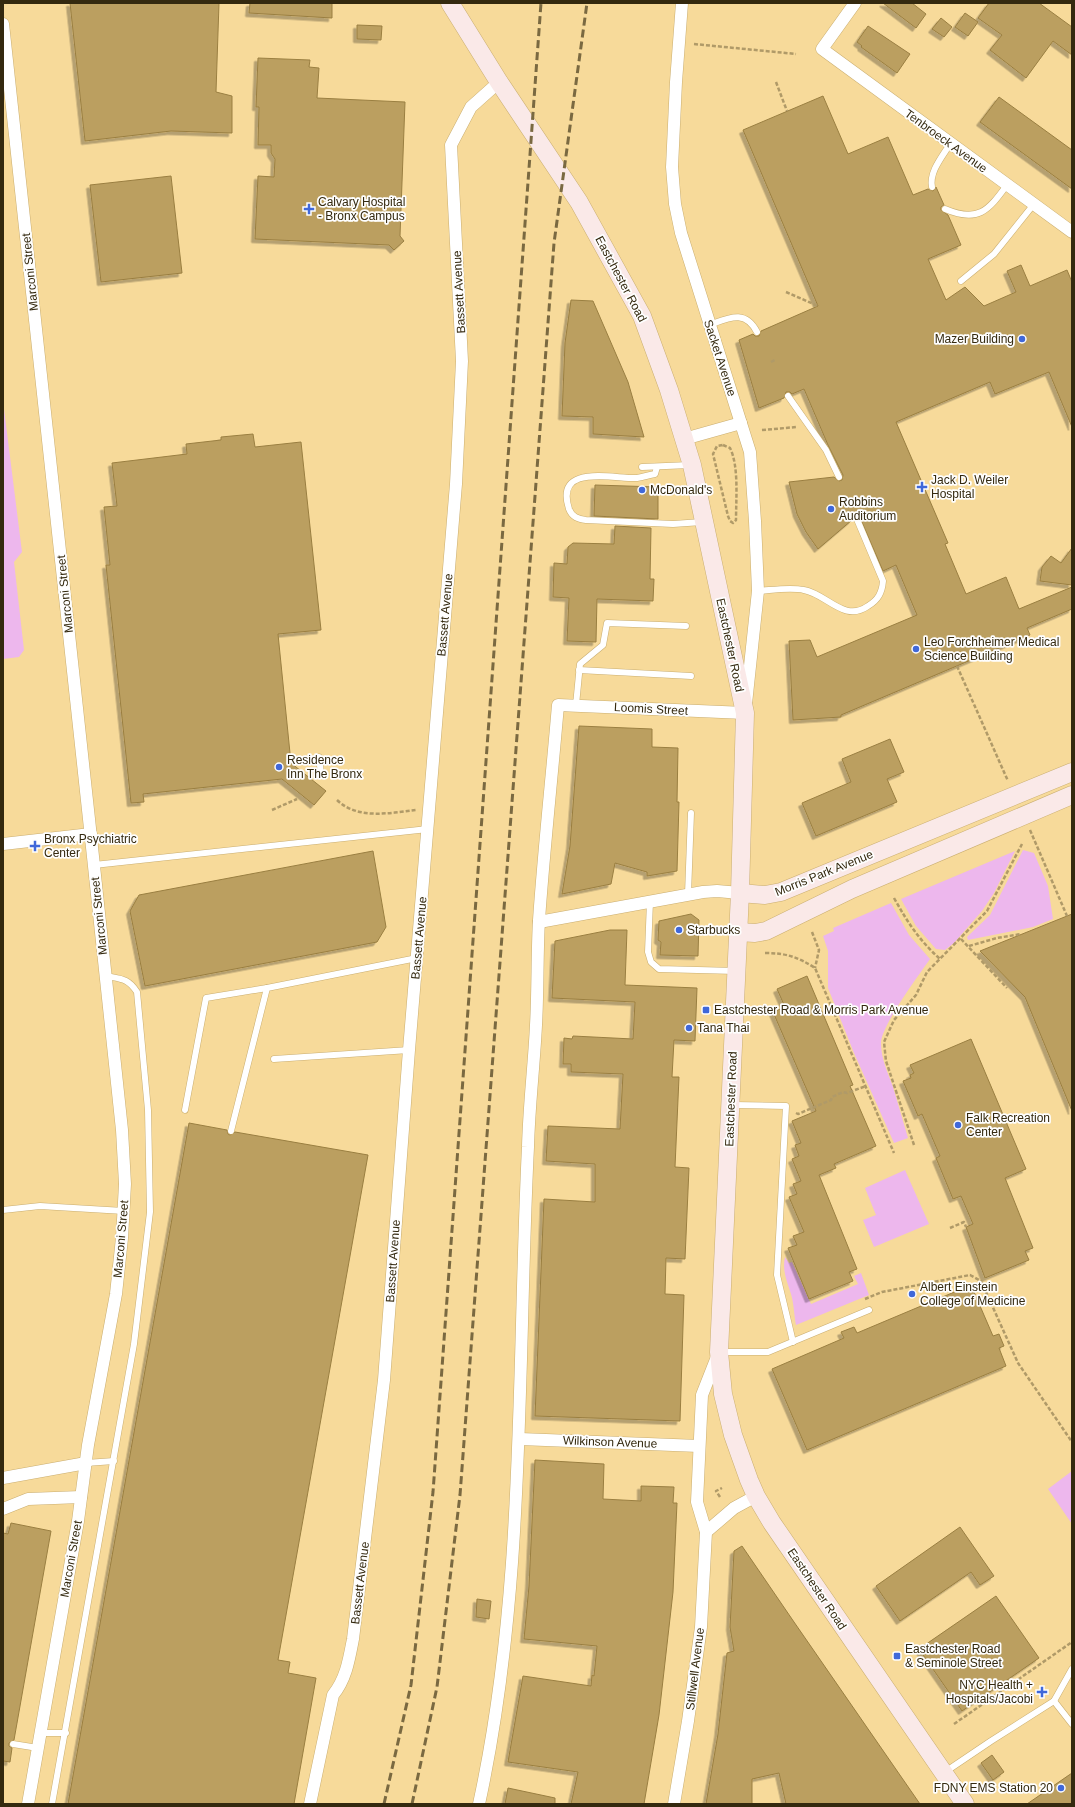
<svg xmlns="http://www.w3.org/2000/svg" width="1075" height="1807" viewBox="0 0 1075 1807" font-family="Helvetica,sans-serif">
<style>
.green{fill:#edb7ed}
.building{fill:#bb9f61;stroke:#9a7f41;filter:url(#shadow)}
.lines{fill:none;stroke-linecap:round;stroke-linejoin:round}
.lane-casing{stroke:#caae70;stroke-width:7}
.street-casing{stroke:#caae70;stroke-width:13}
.secondary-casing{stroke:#caae70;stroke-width:19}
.path{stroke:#b09a68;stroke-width:2.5;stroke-dasharray:4 2;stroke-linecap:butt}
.lane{stroke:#fff;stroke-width:6}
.street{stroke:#fff;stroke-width:12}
.secondary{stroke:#fae9e8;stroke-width:18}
.rail{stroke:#7a6941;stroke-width:3;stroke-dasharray:8 4;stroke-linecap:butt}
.poi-dot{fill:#4068d9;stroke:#fefefe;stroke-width:1.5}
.labels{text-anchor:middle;stroke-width:3.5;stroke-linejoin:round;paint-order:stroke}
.street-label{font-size:12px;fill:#34290f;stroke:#fefefe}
.poi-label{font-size:12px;fill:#34290f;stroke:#fefefe;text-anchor:start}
</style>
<defs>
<filter id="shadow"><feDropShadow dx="-3.5" dy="3.5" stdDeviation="0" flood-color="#0004"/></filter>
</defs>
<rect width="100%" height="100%" fill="#f7da9a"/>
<g class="green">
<polygon points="3,401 22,552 14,562 24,650 19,657 3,659"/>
<polygon points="1023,850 1034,853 1048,886 1053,919 1033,927 968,940 967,937 969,935 990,915"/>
<polygon points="1015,851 994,893 982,911 954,943 945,950 936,949 916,926 901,899"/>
<path d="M891 903 909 935 930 959C919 975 881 1026 881 1043 881 1059 888 1073 893 1087 898 1104 903 1121 908 1138L894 1143 854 1053 828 988V951L823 936 834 931 833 928Z"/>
<polygon points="905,1170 929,1224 874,1247 863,1220 876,1215 865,1188"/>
<path d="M785 1257 789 1263 792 1262 811 1304 858 1284 854 1276 861 1273 869 1295 796 1325C794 1315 794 1304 791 1294 787 1281 782 1271 785 1257Z"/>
<polygon points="1072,1471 1072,1524 1048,1489"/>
</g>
<g class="building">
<polygon points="70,3 219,3 216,92 232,96 232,133 171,131 85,141"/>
<polygon points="250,3 332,3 332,18 249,13"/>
<polygon points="883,3 912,3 926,14 916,28"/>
<polygon points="989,3 1039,3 1072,27 1072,55 1053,41 1026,78 990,50 1002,35 978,18"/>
<polygon points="965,13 978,22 968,36 955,27"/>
<polygon points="941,18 952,27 944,37 932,29"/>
<polygon points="357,25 382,26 381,40 357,39"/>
<polygon points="868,26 910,54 897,73 861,47 862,46 857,42"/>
<polygon points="258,58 310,60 309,67 319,68 317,98 405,102 400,236 404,241 394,250 389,245 255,239 258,176 274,177 275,159 271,153 271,145 258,145 259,107 256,107"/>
<polygon points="823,96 848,154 888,137 913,195 928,189 933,191 936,187 944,205 941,207 941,210 948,215 961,245 928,259 946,300 965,287 984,306 1016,292 1007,271 1021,265 1030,286 1067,270 1072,282 1072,427 1049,372 995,394 990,382 896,422 948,543 945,544 966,594 1006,577 1019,609 1072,587 1072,609 1027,628 1030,635 841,715 841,717 793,720 789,641 810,640 817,657 917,615 896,565 883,571 858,513 853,514 852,520 818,549 806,532 797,514 789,482 834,477 839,481 842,480 843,475 828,445 804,389 792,394 790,392 786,392 784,398 759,408 739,340 753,334 755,336 759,336 761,331 818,306 743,130"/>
<polygon points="999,97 1072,150 1072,189 980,122"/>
<polygon points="171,176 182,273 101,282 90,185"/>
<polygon points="571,300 593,301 628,382 644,437 593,434 593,417 562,416 565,343"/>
<polygon points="253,434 255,447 301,442 321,630 278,634 291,763 326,791 314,805 282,779 143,794 144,802 131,803 106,565 110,565 104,507 117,506 112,463 187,454 186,444 221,440 221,437"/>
<polygon points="595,485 658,487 658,519 594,516"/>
<polygon points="615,526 651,528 650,579 654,579 653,601 597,599 596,642 567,641 569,598 553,597 554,563 567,564 568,547 573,543 614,544"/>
<polygon points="1072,548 1072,585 1040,581 1042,567 1051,556 1061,563"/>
<polygon points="579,726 652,729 652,747 678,748 677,802 679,802 677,871 647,876 647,872 615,863 611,884 562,894 570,846"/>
<polygon points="890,739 904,772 887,779 897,802 816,836 802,803 851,782 842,759"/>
<polygon points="373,851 386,927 377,942 145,986 130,911 139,895"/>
<polygon points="691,914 699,920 698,956 660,955 661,942 658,940 659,921"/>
<polygon points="1072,914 1072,1111 1025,997 980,951"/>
<polygon points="610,930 627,930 625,985 697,988 695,1041 674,1040 672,1077 679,1077 675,1167 689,1168 685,1259 666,1258 665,1294 684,1295 680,1421 535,1416 544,1199 595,1202 595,1164 546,1161 548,1126 620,1129 623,1074 571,1072 571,1064 563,1064 564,1038 572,1039 573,1036 633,1039 635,1002 552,998 555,941"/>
<polygon points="807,976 853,1085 850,1086 876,1146 834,1164 836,1168 819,1175 857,1269 849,1272 853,1281 809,1299 788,1248 797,1245 793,1236 804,1232 789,1197 797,1194 793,1184 801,1181 792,1159 799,1156 795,1145 801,1143 792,1121 816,1111 773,1012 785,1007 777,989"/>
<polygon points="971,1039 1026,1169 1005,1178 1033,1248 1025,1251 1029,1260 985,1278 966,1227 973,1224 961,1196 953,1199 936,1158 940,1156 922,1114 918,1116 903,1081 911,1078 910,1075 914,1073 910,1065"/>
<polygon points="189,1123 227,1130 228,1134 230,1135 235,1132 368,1155 278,1660 290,1662 288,1673 316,1678 294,1804 68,1804"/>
<polygon points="971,1285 993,1336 999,1334 1004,1346 999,1348 1006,1366 807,1450 772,1369 844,1338 841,1332 854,1327 857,1333"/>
<polygon points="535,1460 604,1464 603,1499 641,1501 641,1486 674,1487 673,1503 677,1503 673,1592 659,1715 644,1804 571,1804 578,1772 508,1762 523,1676 591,1686 592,1675 594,1676 597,1646 524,1639 529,1586"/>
<polygon points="11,1523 51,1531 14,1740 9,1743 9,1746 12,1748 10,1762 3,1761 3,1533 8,1534"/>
<polygon points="960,1527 994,1576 980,1585 971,1572 900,1621 876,1586"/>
<polygon points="742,1546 794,1622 920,1804 786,1804 779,1773 752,1779 752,1804 706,1804 718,1734 727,1653 734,1651 730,1627 734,1551"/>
<polygon points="996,1596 1039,1658 962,1711 919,1649"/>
<polygon points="477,1599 491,1601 489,1619 476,1617"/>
<polygon points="992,1755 1004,1772 993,1780 981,1763"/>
<polygon points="1072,1773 1072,1804 1027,1804"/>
<polygon points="508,1788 555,1798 555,1804 505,1804"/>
</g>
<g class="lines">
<defs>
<g id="lane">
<path d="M932 187C929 172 942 157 950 144"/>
<path d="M945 209C978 223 988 211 1007 185"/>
<polyline points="961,281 994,254 1034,204"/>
<path d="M709 325C729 318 745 309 757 332"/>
<polyline points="788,396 826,450 839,477"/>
<polyline points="642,467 690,465"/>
<path d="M657 467 655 474C649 475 643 477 637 478 613 479 554 463 569 509 572 517 578 519 586 520L673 524 702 522"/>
<path d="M758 591C773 590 790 587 804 590 827 594 844 623 868 606 878 600 882 593 883 581L856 517"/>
<polyline points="579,670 691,676"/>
<polyline points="576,705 580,664 603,645 607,623 686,626"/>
<polyline points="319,757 321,774"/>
<polyline points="94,865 428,829"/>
<polyline points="688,894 691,813"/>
<polyline points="650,901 648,952 651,962 659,969 736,971"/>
<polyline points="274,1059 409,1050"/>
<polyline points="733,1105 786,1106 777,1275 793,1342"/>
<polyline points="185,1110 206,998 267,988"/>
<polyline points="231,1131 267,988 417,958"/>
<polyline points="3,1210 40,1206 124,1211"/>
<polyline points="721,1352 768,1352 869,1310"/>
<polyline points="86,1463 114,1461"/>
<polyline points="1054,1701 1072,1724"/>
<polyline points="41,1733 66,1733"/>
<polyline points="13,1744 38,1748"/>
<polyline points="945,1772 991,1741 1054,1701 1072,1669"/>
<path d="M52 1804 134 1344 150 1212 148 1110 137 992C128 978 121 979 106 976"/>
</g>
<g id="street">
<polyline points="855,3 822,49 1072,232"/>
<polyline points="3,24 89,819 122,1130 125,1184 122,1238 116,1294 88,1445 78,1521 28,1804"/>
<polyline points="684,439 741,423"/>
<polyline points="3,844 91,834"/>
<polyline points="539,922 703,892 717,891 740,893"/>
<polyline points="520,1439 699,1446"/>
<polyline points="3,1478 86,1463"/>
<polyline points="3,1509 28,1499 81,1497"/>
<polyline points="706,1532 734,1508 756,1496"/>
<path d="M310 1804 333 1695C346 1679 349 1660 353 1639L384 1380 409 1050 456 484 462 361 451 145 471 107 499 82"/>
<path d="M479 1804C526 1588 517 1366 528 1147 529 1106 534 1066 536 1025 538 990 537 955 539 920 544 848 552 776 558 705L745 713 758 591 755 521 750 452 681 233 675 204 672 167 676 82 682 3"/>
<polyline points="674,1804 688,1721 701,1627 706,1532 697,1502 702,1395 717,1357"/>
</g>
<g id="secondary">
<polyline points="450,3 499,82 579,202 642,316 669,390 692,465 745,713 740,893 719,1352 723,1394 733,1435 749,1480 756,1496 772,1523 965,1804"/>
<polyline points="740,893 765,895 781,892 1072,772"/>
<polyline points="738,932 755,933 766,931 852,889 1072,795"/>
</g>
</defs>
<use href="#lane" class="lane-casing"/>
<use href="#street" class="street-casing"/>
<use href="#secondary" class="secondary-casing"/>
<g class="path">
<polyline points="694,44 796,54"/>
<polyline points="776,82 787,111"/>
<polyline points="786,292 818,306"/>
<polyline points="771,362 775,360"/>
<polyline points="762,430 797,427"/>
<path d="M723 445 730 448C739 466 736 499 736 520L733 523 730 521 728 516 713 454 717 446Z"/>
<polyline points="957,666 1008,781"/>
<path d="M337 800C358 820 389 813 416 810"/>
<polyline points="272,810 297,799"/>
<polyline points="1030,830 1067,916"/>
<path d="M894 898C908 923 919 940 940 959"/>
<polyline points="812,932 819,950 815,968"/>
<polyline points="961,939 1007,988"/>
<polyline points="969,946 997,938 1021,934"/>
<path d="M765 953C786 953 798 957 815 968L894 1153"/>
<polyline points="796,1113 798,1114 831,1100 832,1097 843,1092 847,1093 866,1086"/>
<polyline points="914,1145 886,1061 884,1042 894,1020 916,995 927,972 987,911 1022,844"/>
<polyline points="950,1228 964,1222 966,1227"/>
<polyline points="865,1299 882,1292 970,1275 981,1281 1018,1363 1072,1442"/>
<polyline points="720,1497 716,1491 722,1488"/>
<polyline points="954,1724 1072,1642"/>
</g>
<use href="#lane" class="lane"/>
<use href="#street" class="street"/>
<use href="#secondary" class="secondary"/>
<g class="rail">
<polyline points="384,1804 411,1685 433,1492 541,3"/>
<polyline points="412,1804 437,1687 460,1495 554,243 587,3"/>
</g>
</g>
<g class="poi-dot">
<path d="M307 203h4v4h4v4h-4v4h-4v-4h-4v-4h4z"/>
<circle cx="1022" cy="339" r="4"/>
<path d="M920 481h4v4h4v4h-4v4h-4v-4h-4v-4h4z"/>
<circle cx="642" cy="490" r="4"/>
<circle cx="831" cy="509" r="4"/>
<circle cx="916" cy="649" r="4"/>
<circle cx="279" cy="767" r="4"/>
<path d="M33 840h4v4h4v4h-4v4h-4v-4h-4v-4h4z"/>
<circle cx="679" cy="930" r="4"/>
<rect x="702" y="1006" width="8" height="8" rx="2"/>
<circle cx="689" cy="1028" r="4"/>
<circle cx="958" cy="1125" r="4"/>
<circle cx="912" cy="1294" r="4"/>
<rect x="893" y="1652" width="8" height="8" rx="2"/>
<path d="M1040 1686h4v4h4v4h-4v4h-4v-4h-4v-4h4z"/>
<circle cx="1061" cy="1788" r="4"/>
</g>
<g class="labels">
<g class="street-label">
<text transform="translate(946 141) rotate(36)" y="4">Tenbroeck Avenue</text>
<text transform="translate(30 272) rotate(-96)" y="4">Marconi Street</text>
<text transform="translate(621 279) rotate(62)" y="4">Eastchester Road</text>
<text transform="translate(459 292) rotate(-93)" y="4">Bassett Avenue</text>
<text transform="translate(720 358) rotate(72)" y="4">Sacket Avenue</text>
<text transform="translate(65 594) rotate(-96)" y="4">Marconi Street</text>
<text transform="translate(445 615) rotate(-85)" y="4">Bassett Avenue</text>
<text transform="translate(730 645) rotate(78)" y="4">Eastchester Road</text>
<text transform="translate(651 709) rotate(3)" y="4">Loomis Street</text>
<text transform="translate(824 873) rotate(-22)" y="4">Morris Park Avenue</text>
<text transform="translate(99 916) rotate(-96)" y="4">Marconi Street</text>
<text transform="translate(419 938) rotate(-85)" y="4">Bassett Avenue</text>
<text transform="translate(731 1099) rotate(-88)" y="4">Eastchester Road</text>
<text transform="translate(121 1239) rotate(-85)" y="4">Marconi Street</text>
<text transform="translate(393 1261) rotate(-86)" y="4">Bassett Avenue</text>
<text transform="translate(610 1442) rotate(2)" y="4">Wilkinson Avenue</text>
<text transform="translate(71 1559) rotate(-80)" y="4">Marconi Street</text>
<text transform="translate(360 1583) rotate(-83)" y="4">Bassett Avenue</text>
<text transform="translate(817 1589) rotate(56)" y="4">Eastchester Road</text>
<text transform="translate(695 1669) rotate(-83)" y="4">Stillwell Avenue</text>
</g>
<g class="poi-label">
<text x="318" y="206">Calvary Hospital<tspan x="318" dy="14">- Bronx Campus</tspan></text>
<text x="1014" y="343" text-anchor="end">Mazer Building</text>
<text x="931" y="484">Jack D. Weiler<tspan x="931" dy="14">Hospital</tspan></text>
<text x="650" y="494">McDonald's</text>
<text x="839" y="506">Robbins<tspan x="839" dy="14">Auditorium</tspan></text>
<text x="924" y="646">Leo Forchheimer Medical<tspan x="924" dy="14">Science Building</tspan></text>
<text x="287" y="764">Residence<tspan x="287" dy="14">Inn The Bronx</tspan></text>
<text x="44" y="843">Bronx Psychiatric<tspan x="44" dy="14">Center</tspan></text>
<text x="687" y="934">Starbucks</text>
<text x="714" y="1014">Eastchester Road &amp; Morris Park Avenue</text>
<text x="697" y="1032">Tana Thai</text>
<text x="966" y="1122">Falk Recreation<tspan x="966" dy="14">Center</tspan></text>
<text x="920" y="1291">Albert Einstein<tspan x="920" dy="14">College of Medicine</tspan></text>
<text x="905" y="1653">Eastchester Road<tspan x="905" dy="14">&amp; Seminole Street</tspan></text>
<text x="1033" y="1689" text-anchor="end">NYC Health +<tspan x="1033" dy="14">Hospitals/Jacobi</tspan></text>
<text x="1053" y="1792" text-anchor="end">FDNY EMS Station 20</text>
</g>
</g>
<rect width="1075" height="1807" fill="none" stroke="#34290f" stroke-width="8"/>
</svg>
